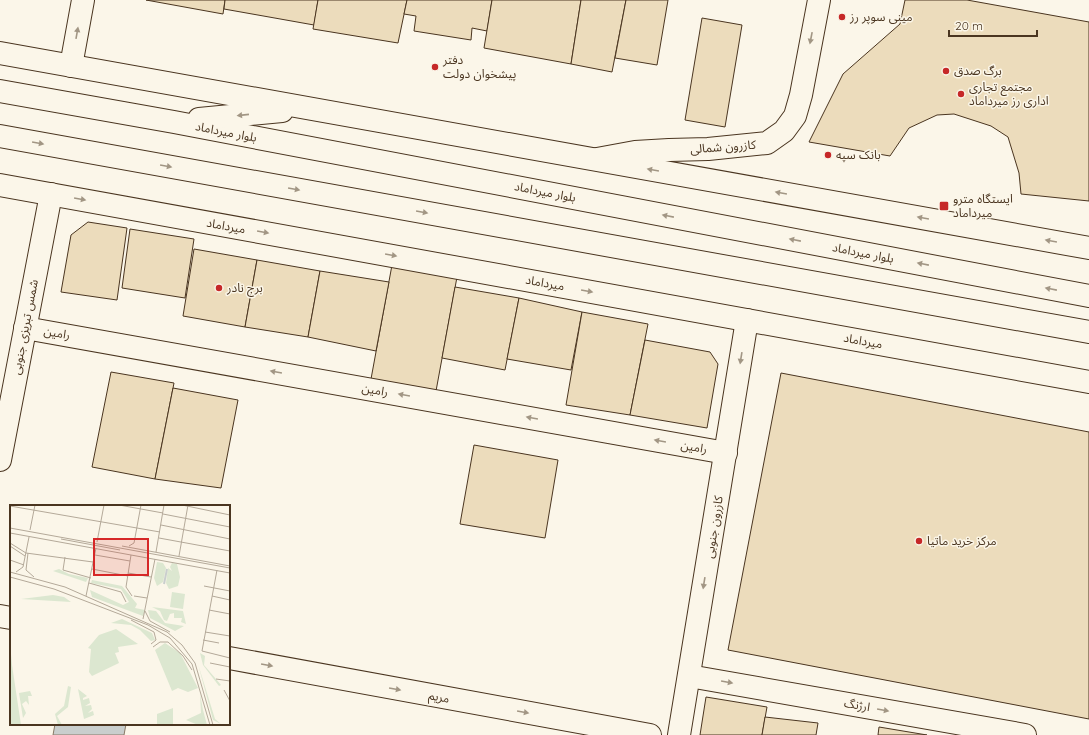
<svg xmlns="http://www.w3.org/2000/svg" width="1089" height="735" viewBox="0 0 1089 735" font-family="Quicksand,'Noto Sans Arabic',sans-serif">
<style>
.water{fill:#c9cecd;stroke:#887966}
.building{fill:#ecdcbc;stroke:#4a3520}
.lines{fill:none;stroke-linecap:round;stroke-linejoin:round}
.minor-casing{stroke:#4a3520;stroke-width:24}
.major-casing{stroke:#4a3520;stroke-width:24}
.minor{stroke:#fbf6e9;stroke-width:22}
.major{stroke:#fbf6e9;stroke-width:22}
.oneway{fill:#a29684}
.poi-dot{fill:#c62828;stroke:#fbf6e9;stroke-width:1.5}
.labels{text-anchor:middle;stroke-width:3;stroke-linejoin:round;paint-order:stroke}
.poi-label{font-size:12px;fill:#4a3520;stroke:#fbf6e9;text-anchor:start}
.street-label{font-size:12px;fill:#4a3520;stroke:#fbf6e9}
.inset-river{fill:none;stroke:#c9cecd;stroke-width:2}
.inset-road{fill:none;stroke:#b4a999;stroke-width:1}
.view{fill:#d62828;fill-opacity:0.15;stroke:#d62828;stroke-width:2}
.inset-edge{fill:none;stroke:#4a3520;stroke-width:2}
</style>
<rect width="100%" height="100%" fill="#fbf6e9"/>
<polygon class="water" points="55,724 126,724 124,735 53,735"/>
<g class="building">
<polygon points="146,0 225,0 223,14"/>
<polygon points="225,0 318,0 314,25 224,9"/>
<polygon points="318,0 407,0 398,43 313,29"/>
<polygon points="407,0 492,0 487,31 472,28 471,40 414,31 416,16 404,14"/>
<polygon points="492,0 581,0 571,64 484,48"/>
<polygon points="581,0 626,0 612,72 571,64"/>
<polygon points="626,0 668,0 657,65 615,58"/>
<polygon points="905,0 967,0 1089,22 1089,201 1021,194 1019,173 1008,137 991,126 954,114 937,115 909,128 890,156 809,142 843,74 900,24"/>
<polygon points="702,18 742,25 725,127 685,120"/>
<polygon points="88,222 127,228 117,300 61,292 71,235"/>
<polygon points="130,229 194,239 185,298 122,288"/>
<polygon points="194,249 257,260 245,327 183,316"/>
<polygon points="257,260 320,271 308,337 245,327"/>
<polygon points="392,265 457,277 436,391 371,379"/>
<polygon points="320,271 389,282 376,351 308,337"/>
<polygon points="455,287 519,298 505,370 442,358"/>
<polygon points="519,298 582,312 571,370 507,359"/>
<polygon points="582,312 648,324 630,415 566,405"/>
<polygon points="645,340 710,352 718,364 707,428 630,415"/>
<polygon points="111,372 174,383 155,479 92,467"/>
<polygon points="781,373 1089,432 1089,719 728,650"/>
<polygon points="173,388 238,400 221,488 155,479"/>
<polygon points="474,445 558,460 545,538 460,524"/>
<polygon points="706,697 767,707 762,735 700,735"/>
<polygon points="765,717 818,723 816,735 762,735"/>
<polygon points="879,727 927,735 878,735"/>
</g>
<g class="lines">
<defs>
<g id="minor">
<polyline points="71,66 83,0"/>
<polyline points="597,159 635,152 669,150 708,149 767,143 784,131 795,116 801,95 819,0"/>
<polyline points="25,328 726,453"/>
<polyline points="0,460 51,194"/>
<polyline points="0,616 11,618"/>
<polyline points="229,658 650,735"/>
<polyline points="689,676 1025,735"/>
<polyline points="679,735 747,320"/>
</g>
<g id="major">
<polyline points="0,53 1089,248"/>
<polyline points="0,91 174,122 1089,296"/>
<polyline points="199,119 282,111"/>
<polyline points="0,136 1089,332"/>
<polyline points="0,185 1089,382"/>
</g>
</defs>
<use href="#minor" class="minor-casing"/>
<use href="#major" class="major-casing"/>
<use href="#minor" class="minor"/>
<use href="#major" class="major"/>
</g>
<defs><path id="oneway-solid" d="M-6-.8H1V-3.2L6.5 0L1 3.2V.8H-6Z"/></defs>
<g class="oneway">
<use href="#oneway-solid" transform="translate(77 33) rotate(-80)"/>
<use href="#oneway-solid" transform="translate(811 38) rotate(101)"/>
<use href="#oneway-solid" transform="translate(243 115) rotate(174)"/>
<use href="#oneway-solid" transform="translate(38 143) rotate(10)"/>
<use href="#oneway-solid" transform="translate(166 166) rotate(10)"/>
<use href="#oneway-solid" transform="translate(653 170) rotate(-170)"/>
<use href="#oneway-solid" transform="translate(294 189) rotate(10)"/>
<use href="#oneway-solid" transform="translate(781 193) rotate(-170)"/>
<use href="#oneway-solid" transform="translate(80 199) rotate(10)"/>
<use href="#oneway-solid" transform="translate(422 212) rotate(10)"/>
<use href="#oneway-solid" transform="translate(668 216) rotate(-169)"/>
<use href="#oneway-solid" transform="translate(923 218) rotate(-170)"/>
<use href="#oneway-solid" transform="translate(263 232) rotate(10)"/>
<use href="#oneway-solid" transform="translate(795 240) rotate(-169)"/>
<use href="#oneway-solid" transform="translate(1051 241) rotate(-170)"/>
<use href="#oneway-solid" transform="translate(391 255) rotate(10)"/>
<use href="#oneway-solid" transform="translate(923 264) rotate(-169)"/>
<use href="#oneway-solid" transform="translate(1051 289) rotate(-169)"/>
<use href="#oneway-solid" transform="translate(587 291) rotate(10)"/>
<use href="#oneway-solid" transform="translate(741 358) rotate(99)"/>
<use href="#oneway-solid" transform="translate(276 372) rotate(-170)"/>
<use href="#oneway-solid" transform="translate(404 395) rotate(-170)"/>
<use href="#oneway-solid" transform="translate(532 418) rotate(-170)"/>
<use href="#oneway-solid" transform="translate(660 441) rotate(-170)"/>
<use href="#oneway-solid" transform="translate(704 583) rotate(99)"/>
<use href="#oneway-solid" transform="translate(267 665) rotate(10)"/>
<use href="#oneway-solid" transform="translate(727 682) rotate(10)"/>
<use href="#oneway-solid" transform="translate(395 689) rotate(10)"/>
<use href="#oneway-solid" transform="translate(883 710) rotate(10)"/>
<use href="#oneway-solid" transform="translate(523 712) rotate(10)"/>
</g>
<g class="poi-dot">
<circle cx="842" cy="17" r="4"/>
<circle cx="435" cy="67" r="4"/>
<circle cx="946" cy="71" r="4"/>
<circle cx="961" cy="94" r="4"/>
<circle cx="828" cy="155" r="4"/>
<rect x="939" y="201" width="10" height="10" rx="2"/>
<circle cx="219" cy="288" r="4"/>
<circle cx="919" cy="541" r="4"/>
</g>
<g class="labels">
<g class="poi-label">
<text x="850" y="21">مینی سوپر رز</text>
<text x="443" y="64">دفتر<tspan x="443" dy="14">پیشخوان دولت</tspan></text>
<text x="954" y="75">برگ صدق</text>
<text x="969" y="91">مجتمع تجاری<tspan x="969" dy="14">اداری رز میرداماد</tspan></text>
<text x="836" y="159">بانک سپه</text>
<text x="953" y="203">ایستگاه مترو<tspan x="953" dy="14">میرداماد</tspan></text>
<text x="227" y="292">برج نادر</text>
<text x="927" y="545">مرکز خرید ماتیا</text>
</g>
<g class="street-label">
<text transform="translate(226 132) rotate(11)" y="4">بلوار میرداماد</text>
<text transform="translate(723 147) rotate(-4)" y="4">کازرون شمالی</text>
<text transform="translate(545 192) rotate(11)" y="4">بلوار میرداماد</text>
<text transform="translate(226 226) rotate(10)" y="4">میرداماد</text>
<text transform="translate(863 253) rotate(11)" y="4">بلوار میرداماد</text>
<text transform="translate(545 283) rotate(10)" y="4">میرداماد</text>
<text transform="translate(25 327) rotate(-79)" y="4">شمس تبریزی جنوبی</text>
<text transform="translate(57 333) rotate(10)" y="4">رامین</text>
<text transform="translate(863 341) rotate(10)" y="4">میرداماد</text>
<text transform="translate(375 390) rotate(10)" y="4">رامین</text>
<text transform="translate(694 447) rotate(10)" y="4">رامین</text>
<text transform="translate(714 527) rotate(-81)" y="4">کازرون جنوبی</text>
<text transform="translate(439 697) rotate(10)" y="4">مریم</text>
<text transform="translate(857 705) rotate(10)" y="4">ارژنگ</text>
</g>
</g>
<g transform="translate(10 505)">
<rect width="220" height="220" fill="#fbf6e9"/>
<path d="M147 57 153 58 156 63 153 77 147 81 144 73ZM162 58 167 59 170 72 168 81 159 84 156 78 158 63 162 66 160 62ZM49 64 59 69 78 73 76 77 43 66ZM82 75 112 81 127 99 125 103 135 105 133 111 82 92 80 85 113 100 119 97 111 84 81 78ZM162 87 175 89 173 104 160 102ZM43 90 54 92 61 97 11 94ZM142 102 173 106 176 119 171 117 172 113H164V108L160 109 157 116 154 115 150 106ZM138 105 146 106 155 118 174 121 165 126 140 113ZM112 114 142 128 145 135 141 136 130 125 121 120 101 118ZM106 124 128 139 108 142 109 147 105 148 109 158 82 171 79 167 81 144 78 143 89 130ZM0 138 2 160 11 220H0ZM155 138 170 148 188 183 178 187 168 183 162 186 145 145ZM190 148 195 151 194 160 211 180 209 181 193 160ZM188 159 205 214 211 219 203 215ZM58 181 61 182 58 202 47 211 52 220H48L45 209 54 201ZM68 184 77 191 73 193V195L79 193 80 198 75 201 81 200 82 204 78 208 83 206 84 210 74 214ZM20 186 22 191H18L19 200 16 196 12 199 16 208 13 213 9 188ZM190 189 193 205 197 220H188L176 215 191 208ZM163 203V220H147V209Z" fill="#dce7d0"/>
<path class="inset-river" d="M154 79 157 64"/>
<path class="inset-road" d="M109 0 153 8M172 0 220 10M0 1 150 27M153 9 220 22M151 20 220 34M0 23 220 63M20 25 25 0M0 28 220 68M149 33 220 46M51 34 110 45M87 37 94 0M0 38 16 48 83 57M0 41 15 51M112 41 220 61M119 41 124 38 131 0M146 47 154 0M18 48 16 65 24 72M85 50 120 56M121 50 116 82 122 91M169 51 178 0M55 52 53 65 81 73M0 55 14 60M82 64 118 71M207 65 192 146 220 153M0 67 55 82 157 127 172 140 185 158 203 220M6 67 13 62 19 32M118 68 141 72M0 72 44 84 138 120 160 133 182 159 200 220M79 78 111 87 116 97M194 81 220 86M76 91 86 43M124 91 137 93M202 91 220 95M199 105 220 109M135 106 140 116 160 127M133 114 145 54M121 115 144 127 146 135 141 139M195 127 220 131M193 135 209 138M143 142 150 137H158L173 151 182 165M200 158 220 162M206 174 220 176M214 185 220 196"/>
<path class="view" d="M84 34H138V70H84Z"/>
<rect width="220" height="220" class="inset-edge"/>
</g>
<path d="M949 30v6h88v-6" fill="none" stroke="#4a3520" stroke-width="2"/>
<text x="955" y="30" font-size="12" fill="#4a3520" stroke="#fbf6e9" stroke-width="3" paint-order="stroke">20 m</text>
</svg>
